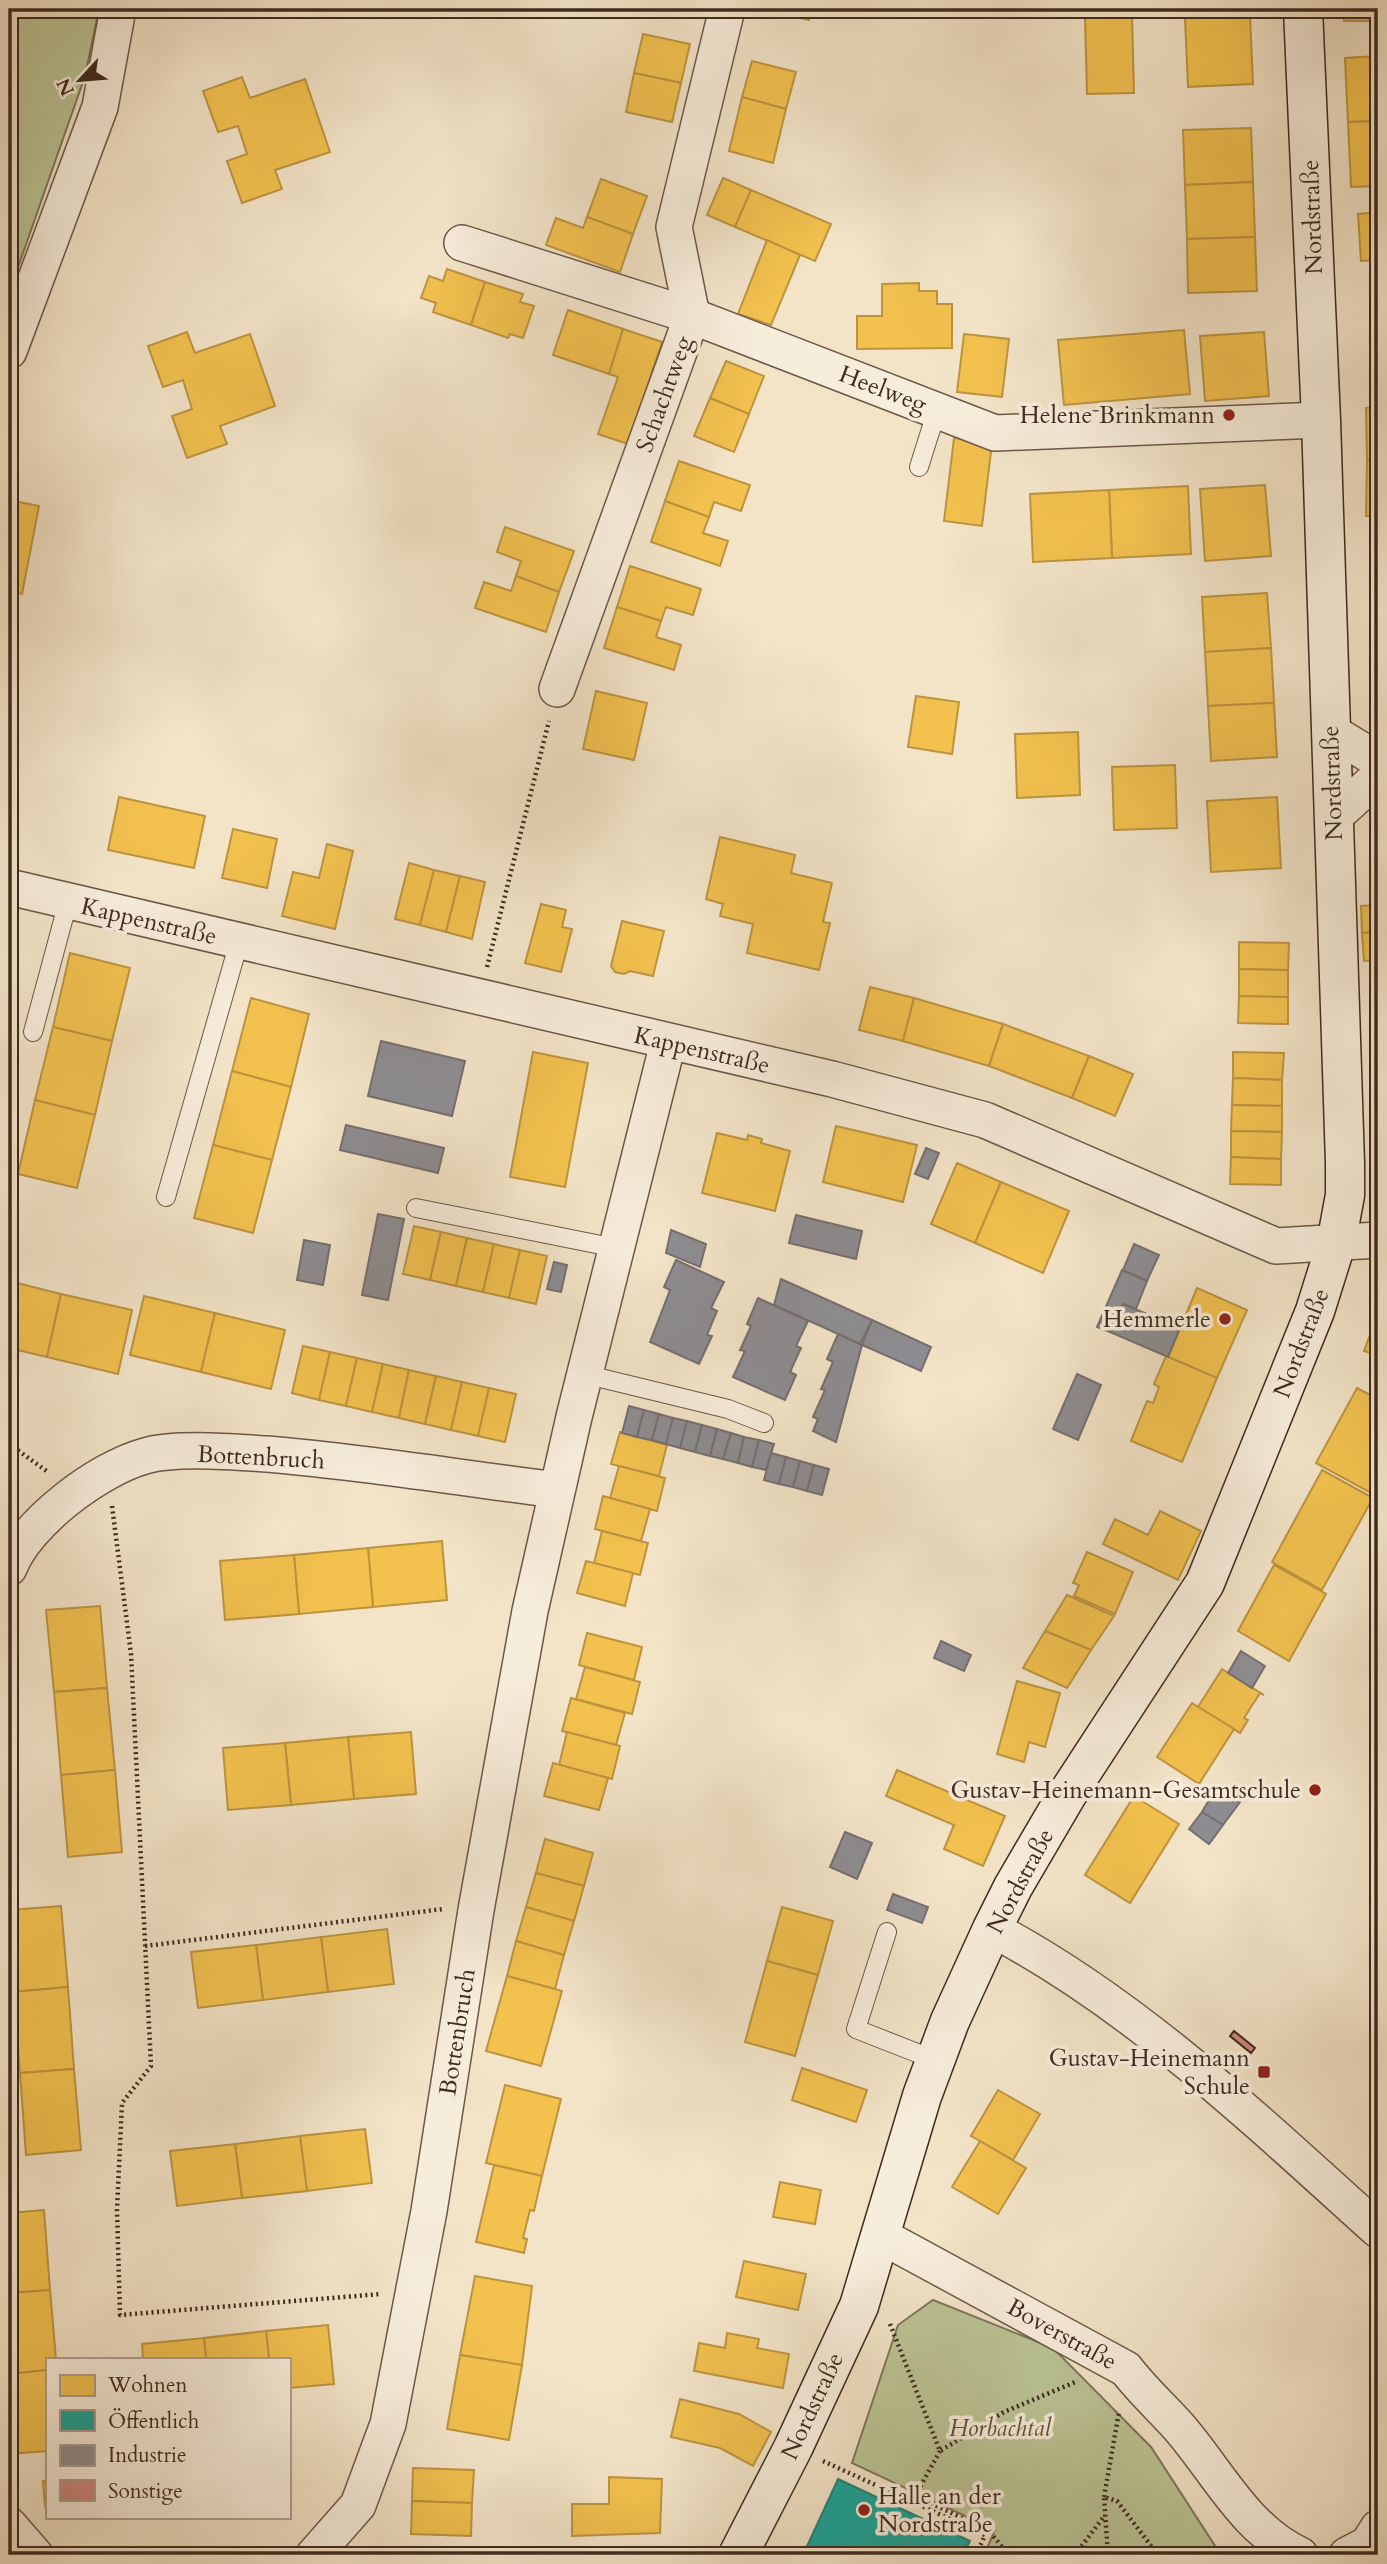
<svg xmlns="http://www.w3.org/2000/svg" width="1387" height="2564" viewBox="0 0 1387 2564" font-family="Cardo,serif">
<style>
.green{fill:#bbc495;stroke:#7d775a;stroke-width:2}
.homes{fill:#f2c14e;stroke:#bc9440;stroke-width:2}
.public{fill:#17a398;stroke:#237f74;stroke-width:2}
.industry{fill:#8d8d92;stroke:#766f70;stroke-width:2}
.building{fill:#cf8680;stroke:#3f2a1f;stroke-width:2}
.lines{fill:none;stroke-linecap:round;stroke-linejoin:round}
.lane-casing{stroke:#6c5849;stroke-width:20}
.street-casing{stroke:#6c5849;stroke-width:38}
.secondary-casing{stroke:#3f2a1f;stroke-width:41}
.path{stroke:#3f2a1f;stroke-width:4.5;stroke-dasharray:2 3.5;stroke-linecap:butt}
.lane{stroke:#f7eddb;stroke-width:18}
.street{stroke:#f7eddb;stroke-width:35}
.secondary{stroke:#f7eddb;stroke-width:38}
.poi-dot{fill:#8f2418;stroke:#f7eddb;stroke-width:2.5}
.labels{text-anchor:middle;stroke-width:7;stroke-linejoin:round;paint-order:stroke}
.street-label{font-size:24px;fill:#3f2a1f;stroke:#f7eddb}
.poi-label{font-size:24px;fill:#3f2a1f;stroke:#f7eddb;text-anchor:end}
.park-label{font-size:24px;font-style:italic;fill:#5e503c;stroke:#f7eddb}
</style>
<rect width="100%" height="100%" fill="#f3e4c8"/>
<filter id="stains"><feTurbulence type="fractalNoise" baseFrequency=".00286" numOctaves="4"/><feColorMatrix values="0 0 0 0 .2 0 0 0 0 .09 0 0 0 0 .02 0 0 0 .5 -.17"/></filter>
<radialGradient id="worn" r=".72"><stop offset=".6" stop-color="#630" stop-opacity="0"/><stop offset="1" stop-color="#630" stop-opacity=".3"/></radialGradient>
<g class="green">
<polygon points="9,9 99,9 85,76 9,293"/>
<polygon points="933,2300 1053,2348 1151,2447 1221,2555 984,2555 995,2530 852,2463 898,2325"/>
</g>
<g class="homes">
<polygon points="762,9 811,9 809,20"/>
<polygon points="1085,9 1131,9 1132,17 1085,18"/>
<polygon points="1343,9 1378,9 1378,21 1344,21"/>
<polygon points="1250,15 1253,84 1188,87 1185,18"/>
<polygon points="1132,17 1134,93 1087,94 1085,18"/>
<polygon points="643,34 690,44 681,83 634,73"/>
<polygon points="1378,56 1378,121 1348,122 1345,58"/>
<polygon points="752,61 796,72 786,109 742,97"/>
<polygon points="634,73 681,83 672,122 626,112"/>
<polygon points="242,77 250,98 305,79 330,152 275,170 282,189 242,203 227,161 247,154 238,126 218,132 203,91"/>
<polygon points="742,97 786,109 773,163 729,151"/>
<polygon points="1378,121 1378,186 1351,187 1348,122"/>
<polygon points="1251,128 1253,182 1185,185 1183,130"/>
<polygon points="723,178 751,190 735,227 707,215"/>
<polygon points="601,179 647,196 633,234 587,217"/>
<polygon points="1253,182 1255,237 1187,239 1185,185"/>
<polygon points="751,190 831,224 815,261 735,227"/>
<polygon points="1378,212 1378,260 1361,261 1358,214"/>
<polygon points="587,217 633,234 620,272 546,245 556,218 583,228"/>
<polygon points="1255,237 1257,291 1188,293 1187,239"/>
<polygon points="767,240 800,255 771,325 738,314"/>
<polygon points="447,269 485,282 471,325 433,312 436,303 421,298 429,276 443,281"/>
<polygon points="485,282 523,294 520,302 534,306 523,338 510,334 508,338 471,325"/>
<polygon points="919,283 919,291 937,291 937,304 952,304 952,348 857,349 857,316 882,316 882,284"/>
<polygon points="568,310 623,329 609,374 553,355"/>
<polygon points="623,329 662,342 628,444 598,434 618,377 609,374"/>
<polygon points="1184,330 1190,394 1064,405 1058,340"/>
<polygon points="187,332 195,353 250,334 275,406 220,426 227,444 187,458 172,416 192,409 183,380 163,387 148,346"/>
<polygon points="1264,332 1269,396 1205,401 1200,336"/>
<polygon points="964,334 1009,339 1002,397 957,392"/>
<polygon points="726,361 764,376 749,414 710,398"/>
<polygon points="710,398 749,414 734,452 694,436"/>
<polygon points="1366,408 1378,408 1378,460 1367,460"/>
<polygon points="954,438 992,443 982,526 944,521"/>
<polygon points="1367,460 1378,460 1378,516 1366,516"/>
<polygon points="679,461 750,485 741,511 714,502 709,517 665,501"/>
<polygon points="1265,485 1271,556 1205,561 1200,489"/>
<polygon points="1188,486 1191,554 1112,558 1109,490"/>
<polygon points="1109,490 1112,558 1033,562 1030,494"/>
<polygon points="9,500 39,506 22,594 9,591"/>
<polygon points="665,501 709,517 703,533 728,541 720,566 651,542"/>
<polygon points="505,527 574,551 559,592 516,576 521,561 497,552"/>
<polygon points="1378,557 1378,606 1370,559"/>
<polygon points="630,566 701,589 693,615 666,607 661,621 617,607"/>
<polygon points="516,576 559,592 546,632 475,608 484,582 511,591"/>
<polygon points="1267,593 1271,648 1205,652 1202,597"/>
<polygon points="617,607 661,621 656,637 681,645 674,670 604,648"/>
<polygon points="1271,648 1274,703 1208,706 1205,652"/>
<polygon points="596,691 647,703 634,760 583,749"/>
<polygon points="916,696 959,702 952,754 908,747"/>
<polygon points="1274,703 1277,757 1211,761 1208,706"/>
<polygon points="1078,732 1080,795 1017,798 1015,734"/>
<polygon points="1175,765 1177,828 1114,830 1112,767"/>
<polygon points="119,797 205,816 194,868 108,850"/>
<polygon points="1277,797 1281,868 1211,872 1207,801"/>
<polygon points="233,829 277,839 267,888 222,878"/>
<polygon points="720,837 795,855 791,873 832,883 823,922 830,923 819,970 747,953 753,924 720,916 723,904 706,899"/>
<polygon points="327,844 353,851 335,929 282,916 293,872 319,878"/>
<polygon points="409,863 434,870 420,925 395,919"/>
<polygon points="434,870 460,876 446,932 420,925"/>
<polygon points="460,876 485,882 472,939 446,932"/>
<polygon points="541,904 566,910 562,927 572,929 561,972 525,963"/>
<polygon points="1378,905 1378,932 1362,933 1361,906"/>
<polygon points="622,921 664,931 653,976 630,971 624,974 615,972 611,966"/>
<polygon points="1378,932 1378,960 1364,961 1362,933"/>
<polygon points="1239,942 1289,943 1288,970 1239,969"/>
<polygon points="70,953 130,968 112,1041 53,1027"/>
<polygon points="1239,969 1288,970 1288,997 1239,996"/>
<polygon points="870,987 914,998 903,1041 859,1030"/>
<polygon points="1239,996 1288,997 1288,1024 1238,1023"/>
<polygon points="251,998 309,1014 291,1087 232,1071"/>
<polygon points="914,998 1003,1024 989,1066 903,1041"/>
<polygon points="1003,1024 1089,1056 1072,1098 989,1066"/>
<polygon points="53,1027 112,1041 95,1115 35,1100"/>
<polygon points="533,1052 588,1063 565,1187 510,1177"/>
<polygon points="1233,1052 1284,1053 1282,1080 1233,1078"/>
<polygon points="1089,1056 1133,1074 1115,1116 1072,1098"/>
<polygon points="232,1071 291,1087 272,1160 213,1145"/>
<polygon points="1233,1078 1282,1080 1282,1106 1232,1105"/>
<polygon points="35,1100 95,1115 77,1188 18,1174"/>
<polygon points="1232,1105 1282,1106 1282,1132 1231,1131"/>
<polygon points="836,1126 917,1145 903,1202 823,1182"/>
<polygon points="1231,1131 1282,1132 1281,1159 1231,1157"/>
<polygon points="717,1133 747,1140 748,1135 762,1139 761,1143 790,1151 775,1211 702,1193"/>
<polygon points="213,1145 272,1160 253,1233 194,1218"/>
<polygon points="1231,1157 1281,1159 1281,1185 1230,1184"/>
<polygon points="957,1163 1001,1182 975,1243 931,1224"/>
<polygon points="1001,1182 1069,1211 1043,1273 975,1243"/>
<polygon points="414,1226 441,1232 430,1280 403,1274"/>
<polygon points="441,1232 467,1238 456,1286 430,1280"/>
<polygon points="467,1238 494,1244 483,1292 456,1286"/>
<polygon points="494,1244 520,1250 509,1298 483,1292"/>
<polygon points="520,1250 547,1256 536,1304 509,1298"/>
<polygon points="9,1281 61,1294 47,1357 9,1348"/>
<polygon points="1197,1288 1247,1310 1217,1378 1168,1357"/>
<polygon points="61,1294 132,1310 118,1374 47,1357"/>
<polygon points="144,1296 215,1313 201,1372 130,1355"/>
<polygon points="215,1313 285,1330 271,1389 201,1372"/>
<polygon points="1378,1313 1378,1355 1364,1351"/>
<polygon points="303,1346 330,1352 319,1400 292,1393"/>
<polygon points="330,1352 357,1358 346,1406 319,1400"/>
<polygon points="1166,1356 1217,1378 1182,1462 1131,1441 1147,1401 1153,1403 1159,1387 1154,1384"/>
<polygon points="357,1358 383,1364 372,1412 346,1406"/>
<polygon points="383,1364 409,1370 399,1418 372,1412"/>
<polygon points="409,1370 436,1376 425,1424 399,1418"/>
<polygon points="436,1376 462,1382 451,1430 425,1424"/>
<polygon points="462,1382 489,1388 478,1436 451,1430"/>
<polygon points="489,1388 516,1394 505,1442 478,1436"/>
<polygon points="1357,1388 1378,1399 1378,1475 1369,1492 1316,1463"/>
<polygon points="620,1432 667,1445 659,1476 611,1464"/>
<polygon points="619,1466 665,1478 657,1511 610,1498"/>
<polygon points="1322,1470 1373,1498 1322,1590 1272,1562"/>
<polygon points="603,1496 650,1509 641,1541 595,1529"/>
<polygon points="1160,1511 1201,1531 1178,1580 1103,1544 1115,1519 1148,1535"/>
<polygon points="602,1531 648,1543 640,1575 594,1563"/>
<polygon points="442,1541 447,1600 373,1607 368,1548"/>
<polygon points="368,1548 373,1607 299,1614 294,1555"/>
<polygon points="1087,1552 1133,1572 1115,1614 1074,1596 1079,1585 1073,1583"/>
<polygon points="294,1555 299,1614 225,1620 220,1561"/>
<polygon points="586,1561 633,1573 625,1606 577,1593"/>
<polygon points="1274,1565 1326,1594 1289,1661 1238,1631"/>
<polygon points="1067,1595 1114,1616 1091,1650 1045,1631"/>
<polygon points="100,1606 107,1688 54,1692 46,1610"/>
<polygon points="1045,1631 1091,1650 1067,1688 1023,1668"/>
<polygon points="587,1633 642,1647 634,1680 579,1665"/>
<polygon points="585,1667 640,1682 632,1714 576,1699"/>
<polygon points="1222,1669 1264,1695 1260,1693 1244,1718 1248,1720 1240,1733 1198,1707"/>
<polygon points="1017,1681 1060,1693 1045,1747 1029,1742 1024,1762 997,1754"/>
<polygon points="107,1688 115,1770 61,1775 54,1692"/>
<polygon points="571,1698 625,1713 616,1745 562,1731"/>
<polygon points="1192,1703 1234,1729 1199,1784 1157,1757"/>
<polygon points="411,1732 416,1794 354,1799 348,1737"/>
<polygon points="567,1732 620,1746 612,1779 559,1765"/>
<polygon points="348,1737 354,1799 291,1805 285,1743"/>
<polygon points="285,1743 291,1805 228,1810 223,1748"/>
<polygon points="553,1763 608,1778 599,1810 544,1796"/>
<polygon points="115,1770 122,1852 68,1857 61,1775"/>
<polygon points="897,1770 1005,1816 983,1866 944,1849 954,1825 886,1796"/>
<polygon points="1134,1796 1179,1824 1130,1903 1085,1875"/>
<polygon points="545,1839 593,1853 584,1886 536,1873"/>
<polygon points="536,1873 584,1886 574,1921 526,1907"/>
<polygon points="61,1906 68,1987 13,1992 9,1910"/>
<polygon points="526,1907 574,1921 564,1955 516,1941"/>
<polygon points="782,1907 833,1921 818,1975 767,1961"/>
<polygon points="387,1929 394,1984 328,1992 321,1937"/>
<polygon points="321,1937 328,1992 263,2000 256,1945"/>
<polygon points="516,1941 564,1955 555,1989 507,1976"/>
<polygon points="256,1945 263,2000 198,2008 191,1952"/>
<polygon points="767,1961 818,1975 795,2056 745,2042"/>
<polygon points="507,1976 562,1991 541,2066 486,2051"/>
<polygon points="68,1987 74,2069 20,2073 13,1992"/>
<polygon points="802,2068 867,2090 856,2122 792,2100"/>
<polygon points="74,2069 81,2150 26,2155 20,2073"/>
<polygon points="505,2085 561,2099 542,2176 486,2163"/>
<polygon points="998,2090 1040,2114 1013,2160 971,2136"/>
<polygon points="365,2129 372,2183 307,2191 300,2136"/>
<polygon points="300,2136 307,2191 242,2198 235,2144"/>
<polygon points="980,2141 1026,2168 998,2214 952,2187"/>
<polygon points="235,2144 242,2198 177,2206 170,2151"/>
<polygon points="494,2165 542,2176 534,2211 530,2210 523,2238 527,2239 524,2253 476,2242"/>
<polygon points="780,2182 821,2190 815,2224 773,2217"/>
<polygon points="44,2210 50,2290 9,2293 9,2213"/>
<polygon points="744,2261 806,2274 798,2310 736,2297"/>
<polygon points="475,2276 532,2286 522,2365 460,2355"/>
<polygon points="50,2290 56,2359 47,2359 47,2370 9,2374 9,2293"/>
<polygon points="328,2325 334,2384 289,2388 289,2359 269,2359 266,2331"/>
<polygon points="266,2331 269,2359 206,2359 204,2338"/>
<polygon points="727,2333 759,2339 757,2348 789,2354 783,2388 694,2371 699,2343 725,2348"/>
<polygon points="204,2338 206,2359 143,2359 142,2344"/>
<polygon points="460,2355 522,2365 509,2440 447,2429"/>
<polygon points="47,2370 47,2451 10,2454 9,2374"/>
<polygon points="680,2399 739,2414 771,2432 753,2466 720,2448 671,2437"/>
<polygon points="413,2468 474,2470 472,2503 412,2501"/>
<polygon points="609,2477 662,2479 660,2533 572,2536 572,2504 609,2504"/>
<polygon points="43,2481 47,2481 47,2505 45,2506"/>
<polygon points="412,2501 472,2503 471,2536 411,2534"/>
</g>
<polygon class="public" points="838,2479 970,2541 963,2555 803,2555"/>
<g class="industry">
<polygon points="381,1041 465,1061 452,1116 368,1096"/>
<polygon points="346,1125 444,1148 438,1173 340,1150"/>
<polygon points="926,1148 939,1153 928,1179 915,1174"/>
<polygon points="378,1214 404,1219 388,1300 362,1295"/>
<polygon points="796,1215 862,1231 856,1259 789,1243"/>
<polygon points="671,1230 706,1244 700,1267 666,1253"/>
<polygon points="304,1240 330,1245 323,1285 297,1280"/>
<polygon points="1134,1244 1159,1255 1147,1281 1123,1270"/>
<polygon points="676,1260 724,1282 711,1308 717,1311 707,1335 712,1336 699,1364 650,1342 670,1290 664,1287"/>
<polygon points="554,1262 567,1265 561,1292 547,1289"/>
<polygon points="1122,1270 1147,1281 1136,1309 1123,1304 1110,1332 1097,1327"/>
<polygon points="781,1279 872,1320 860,1344 774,1305"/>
<polygon points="758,1298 808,1321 796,1346 801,1348 790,1372 796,1375 785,1400 733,1377 745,1351 740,1350 751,1326 747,1324"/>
<polygon points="1123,1304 1180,1328 1168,1357 1110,1332"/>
<polygon points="872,1320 931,1347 921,1371 862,1345"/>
<polygon points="838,1334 862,1345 836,1442 813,1431 818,1419 813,1417 825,1390 821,1389 833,1362 827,1359"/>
<polygon points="1077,1374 1101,1385 1078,1440 1053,1429"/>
<polygon points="629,1406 644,1410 637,1437 622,1433"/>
<polygon points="644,1410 659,1414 652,1440 637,1437"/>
<polygon points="659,1414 673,1418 666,1444 652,1440"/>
<polygon points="673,1418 687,1421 680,1448 666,1444"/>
<polygon points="687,1421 702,1425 695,1452 680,1448"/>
<polygon points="702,1425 717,1429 710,1456 695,1452"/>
<polygon points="717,1429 731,1433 723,1459 710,1456"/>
<polygon points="731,1433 744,1437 738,1463 723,1459"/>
<polygon points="744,1437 759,1440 752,1467 738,1463"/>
<polygon points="759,1440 774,1444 766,1470 752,1467"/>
<polygon points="771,1453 786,1457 779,1484 764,1480"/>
<polygon points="786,1457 800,1461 793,1487 779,1484"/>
<polygon points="800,1461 814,1465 807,1491 793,1487"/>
<polygon points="814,1465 829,1469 822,1495 807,1491"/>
<polygon points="941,1641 971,1655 964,1671 934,1658"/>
<polygon points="1241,1651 1265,1666 1252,1688 1228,1673"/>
<polygon points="1216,1788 1240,1802 1223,1825 1202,1812"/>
<polygon points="1202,1812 1223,1825 1209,1844 1189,1829"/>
<polygon points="845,1832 872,1843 857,1879 830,1867"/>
<polygon points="893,1894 928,1907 922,1923 887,1910"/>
</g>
<polygon class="building" points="1234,2031 1255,2048 1251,2053 1230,2036"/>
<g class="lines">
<defs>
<g id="lane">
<polyline points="919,467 937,410"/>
<polyline points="33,1032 68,902"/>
<polyline points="166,1197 239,942"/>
<polyline points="416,1208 616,1248"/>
<polyline points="584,1374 728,1409 764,1423"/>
<polyline points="887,1932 856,2029 935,2060"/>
</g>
<g id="street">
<polyline points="462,243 692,316 995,433 1321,420"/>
<polyline points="9,351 100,107 118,9"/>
<polyline points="557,689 692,316 674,227 727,9"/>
<polyline points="1330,731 1378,760"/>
<polyline points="1333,818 1378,777"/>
<polyline points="9,887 832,1079 985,1120 1276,1246 1378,1240"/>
<path d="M9 1568C26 1523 98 1469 145 1456 175 1447 234 1452 267 1454 364 1462 460 1478 557 1490"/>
<path d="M992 1929C1136 2005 1258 2122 1378 2230"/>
<path d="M881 2236 1126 2369C1142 2390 1160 2406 1178 2426 1216 2469 1245 2530 1300 2555"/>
<polyline points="9,2525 35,2555"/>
<polyline points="314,2555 358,2505 388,2424 429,2211 476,1910 530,1611 574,1417 668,1043"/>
<polyline points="1347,2555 1368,2544 1378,2528"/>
</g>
<polyline id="secondary" points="738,2555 793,2448 859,2306 922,2096 950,2021 992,1929 1013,1887 1068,1793 1205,1583 1315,1311 1336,1244 1345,1195 1345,1163 1321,420 1303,9"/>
</defs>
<use href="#lane" class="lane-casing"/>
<use href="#street" class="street-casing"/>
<use href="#secondary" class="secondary-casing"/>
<g class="path">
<polyline points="487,967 549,721"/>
<polyline points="9,1444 48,1472"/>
<polyline points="112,1506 131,1654 151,2066 122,2103 117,2210 120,2315 381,2294"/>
<polyline points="145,1946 443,1909"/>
<polyline points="890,2324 940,2451 1004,2412 1078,2381"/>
<polyline points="823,2461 985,2535 976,2555"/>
<polyline points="915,2496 940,2451"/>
<polyline points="916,2496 989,2531 1009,2555"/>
<polyline points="1104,2497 1119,2412"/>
<polyline points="1075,2555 1105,2515"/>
<polyline points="1108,2555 1104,2497 1117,2501 1158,2555"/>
</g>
<use href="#lane" class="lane"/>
<use href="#street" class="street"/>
<use href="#secondary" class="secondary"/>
</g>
<g class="poi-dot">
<circle cx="1229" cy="415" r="7"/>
<circle cx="1225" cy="1319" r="7"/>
<circle cx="1315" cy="1790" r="7"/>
<rect x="1257" y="2065" width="14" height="14" rx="3.5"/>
<circle cx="864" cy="2510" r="7"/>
</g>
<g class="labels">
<g class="street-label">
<text transform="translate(1312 217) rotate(-92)" y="8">Nordstraße</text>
<text transform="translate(883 389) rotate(21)" y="8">Heelweg</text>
<text transform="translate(664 394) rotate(-70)" y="8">Schachtweg</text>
<text transform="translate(1332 783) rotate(-92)" y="8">Nordstraße</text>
<text transform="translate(149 921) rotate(13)" y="8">Kappenstraße</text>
<text transform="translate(702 1050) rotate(13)" y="8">Kappenstraße</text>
<text transform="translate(1301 1343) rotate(-69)" y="8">Nordstraße</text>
<text transform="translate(261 1457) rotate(3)" y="8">Bottenbruch</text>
<text transform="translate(1020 1881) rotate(-62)" y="8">Nordstraße</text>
<text transform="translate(457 2032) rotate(-81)" y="8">Bottenbruch</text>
<text transform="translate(1062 2334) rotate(29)" y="8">Boverstraße</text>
<text transform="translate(812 2406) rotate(-65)" y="8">Nordstraße</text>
</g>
<g class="poi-label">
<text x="1215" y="423">Helene Brinkmann</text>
<text x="1211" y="1327">Hemmerle</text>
<text x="1301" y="1798">Gustav-Heinemann-Gesamtschule</text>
<text x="1250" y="2066">Gustav-Heinemann<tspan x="1250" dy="28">Schule</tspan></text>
<text x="878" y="2504" text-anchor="start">Halle an der<tspan x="878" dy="28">Nordstraße</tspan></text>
</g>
<g class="park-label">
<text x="1000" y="2436">Horbachtal</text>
</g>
</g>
<rect width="1387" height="2564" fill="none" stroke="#f3e4c8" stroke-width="35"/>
<rect x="10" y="10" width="1366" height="2543" fill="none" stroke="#3f2a1f" stroke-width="3.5"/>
<rect x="18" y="18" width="1352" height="2529" fill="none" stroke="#3f2a1f" stroke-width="2"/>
<rect x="46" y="2358" width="245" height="161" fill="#f7eddb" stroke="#ad9f90" stroke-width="2"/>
<rect x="60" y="2375" width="35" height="21" fill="#f2c14e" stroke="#ad9f90" stroke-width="2"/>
<text x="108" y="2392" font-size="21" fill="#3f2a1f">Wohnen</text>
<rect x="60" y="2410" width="35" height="21" fill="#17a398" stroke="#ad9f90" stroke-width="2"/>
<text x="108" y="2428" font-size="21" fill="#3f2a1f">Öffentlich</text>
<rect x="60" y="2445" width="35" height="21" fill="#8d8d92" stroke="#ad9f90" stroke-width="2"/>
<text x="108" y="2462" font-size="21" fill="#3f2a1f">Industrie</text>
<rect x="60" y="2480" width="35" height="21" fill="#cf8680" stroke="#ad9f90" stroke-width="2"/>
<text x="108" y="2498" font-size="21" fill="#3f2a1f">Sonstige</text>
<g transform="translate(80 80) rotate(244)" stroke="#f7eddb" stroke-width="5" paint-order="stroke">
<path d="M0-5L12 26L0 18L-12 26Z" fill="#3f2a1f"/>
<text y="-10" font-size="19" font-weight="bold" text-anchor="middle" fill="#3f2a1f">N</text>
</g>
<rect width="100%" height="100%" filter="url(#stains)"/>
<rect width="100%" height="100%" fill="url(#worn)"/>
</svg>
